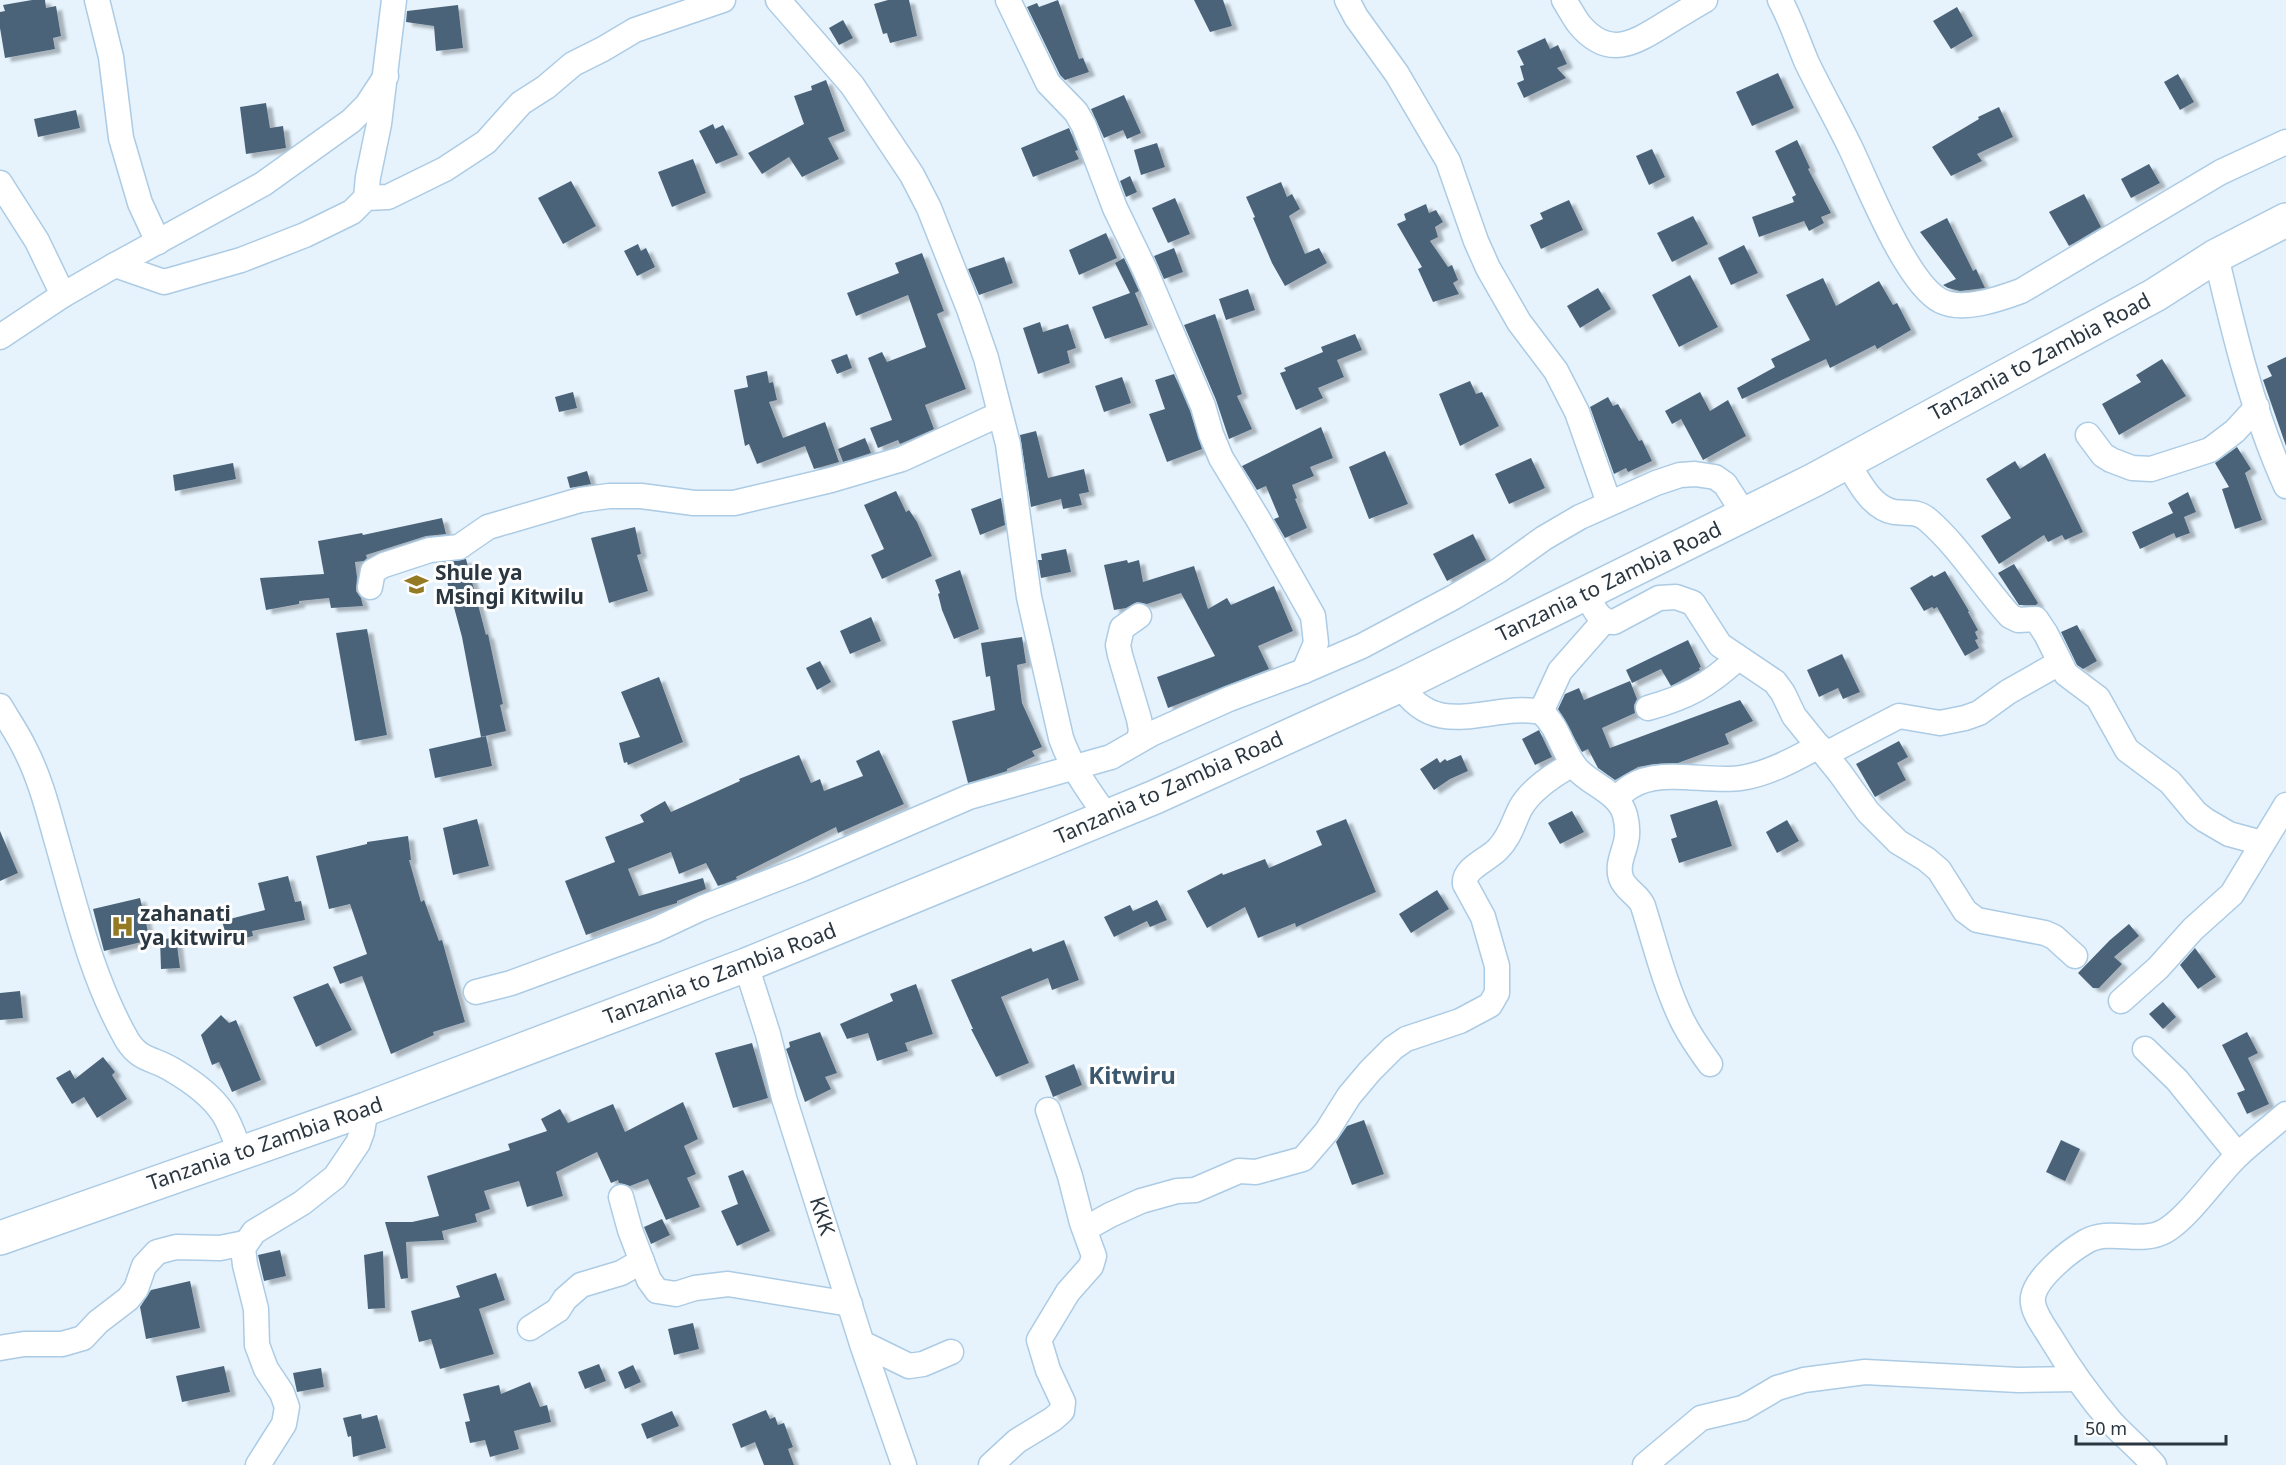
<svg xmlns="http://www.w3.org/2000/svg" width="2286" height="1465" viewBox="0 0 2286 1465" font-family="'Noto Sans',sans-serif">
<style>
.building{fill:#4b6479;filter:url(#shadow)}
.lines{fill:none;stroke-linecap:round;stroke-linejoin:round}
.minor-casing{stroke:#accbe4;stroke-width:27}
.highway-casing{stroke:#accbe4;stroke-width:36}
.minor{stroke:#fff;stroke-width:24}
.highway{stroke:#fff;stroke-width:33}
.labels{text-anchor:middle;stroke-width:6;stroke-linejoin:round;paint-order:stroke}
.street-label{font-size:21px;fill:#2a3640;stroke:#fefefe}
.poi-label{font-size:21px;font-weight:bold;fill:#2a3640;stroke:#fefefe;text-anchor:start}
.quarter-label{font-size:24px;font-weight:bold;fill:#3c586e;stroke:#fefefe}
</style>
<defs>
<filter id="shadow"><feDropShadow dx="6" dy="4" stdDeviation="1.5" flood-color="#0004"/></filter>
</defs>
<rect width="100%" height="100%" fill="#e6f3fd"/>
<g class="building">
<polygon points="32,0 45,0 46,8 56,6 61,36 53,38 55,49 5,58 0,28 0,12 5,11 3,5"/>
<polygon points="888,0 909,0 917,36 890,43 887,33 883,34 874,4"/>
<polygon points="1058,0 1079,59 1083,58 1089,72 1065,80 1060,75 1027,7 1037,3 1039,7"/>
<polygon points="1194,0 1223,0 1232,26 1210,32"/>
<polygon points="458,5 463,48 436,51 434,26 406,22 407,11"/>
<polygon points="1957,7 1973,36 1951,49 1933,21"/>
<polygon points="843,20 853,38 839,45 829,28"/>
<polygon points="1545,38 1550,49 1558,45 1567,64 1557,68 1566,78 1524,98 1517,83 1524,80 1520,66 1524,65 1517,51"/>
<polygon points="1778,73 1794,108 1752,126 1736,92"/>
<polygon points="2178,74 2194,102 2180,110 2164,82"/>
<polygon points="826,80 845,131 828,138 839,159 802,177 789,157 762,174 748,153 804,124 794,96 812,90 811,86"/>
<polygon points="1124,95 1141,133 1127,139 1123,130 1104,138 1091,109"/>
<polygon points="266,103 270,128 283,126 286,148 246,154 240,107"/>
<polygon points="1999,107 2013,137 1977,154 1982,161 1951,176 1932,147 1979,119 1978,117"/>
<polygon points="76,110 80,128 38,137 34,119"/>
<polygon points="713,124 715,129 723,125 738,155 716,164 699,131"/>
<polygon points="1069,128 1078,150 1075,151 1079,159 1033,177 1021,148"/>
<polygon points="1797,140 1810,168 1808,169 1831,213 1821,217 1824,223 1809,231 1804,221 1759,237 1752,217 1794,202 1792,197 1796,195 1775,151"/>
<polygon points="1157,143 1165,167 1141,175 1134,150"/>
<polygon points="1652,149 1665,177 1649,185 1636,156"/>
<polygon points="693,159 706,193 672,207 658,172"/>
<polygon points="2149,164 2160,183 2131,198 2121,179"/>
<polygon points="1130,176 1137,192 1126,197 1120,181"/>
<polygon points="571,181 596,226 563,244 538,198"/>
<polygon points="1281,182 1287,197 1292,194 1300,209 1289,216 1305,254 1319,248 1327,263 1285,286 1272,263 1253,218 1255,217 1246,197"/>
<polygon points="2084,194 2101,227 2069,246 2049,212"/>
<polygon points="1175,198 1190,234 1168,243 1152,208"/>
<polygon points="1569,200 1583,230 1541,249 1530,225 1543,219 1540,213"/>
<polygon points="1426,204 1429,213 1436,210 1443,222 1435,227 1438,237 1430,241 1448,267 1452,265 1458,280 1453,283 1459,294 1433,302 1418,269 1422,267 1397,224 1406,220 1404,214"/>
<polygon points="1693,216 1708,244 1672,262 1657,233"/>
<polygon points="1947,218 1973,271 1976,269 1985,288 1960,291 1948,288 1943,285 1956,279 1920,232"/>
<polygon points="1106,233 1117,258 1079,275 1069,250"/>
<polygon points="638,244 641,251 646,248 655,267 637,276 624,251"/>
<polygon points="1744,245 1758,273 1731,285 1718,258"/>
<polygon points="1174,248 1183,272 1164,279 1154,256"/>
<polygon points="922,253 944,311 937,314 966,389 925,405 934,429 900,444 898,440 878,448 870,428 892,420 868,358 882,352 887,362 926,347 908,295 856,316 847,293 899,273 895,263"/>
<polygon points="1004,257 1013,283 979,295 968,269"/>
<polygon points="1124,258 1139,291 1135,293 1148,325 1105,339 1092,307 1130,293 1115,263"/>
<polygon points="1690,275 1718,327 1679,347 1652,295"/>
<polygon points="1823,278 1836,306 1879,281 1893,305 1897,303 1911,330 1877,349 1875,345 1830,368 1826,359 1742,399 1737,388 1775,367 1771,359 1810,340 1786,295"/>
<polygon points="1598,288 1611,309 1580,328 1567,306"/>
<polygon points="1248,289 1255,310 1226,320 1219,299"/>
<polygon points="1215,314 1242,394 1237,396 1252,429 1229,439 1216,400 1184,325"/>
<polygon points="1040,322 1043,332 1068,324 1076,348 1067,351 1070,363 1038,374 1023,328"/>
<polygon points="1355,334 1362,350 1337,360 1344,377 1318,388 1323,398 1296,410 1280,373 1286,371 1284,368 1323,352 1321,347"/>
<polygon points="847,354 852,368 837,374 831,360"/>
<polygon points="2286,357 2286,446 2263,380 2272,376 2267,366"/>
<polygon points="2162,359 2186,396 2119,435 2102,404 2141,382 2136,375"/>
<polygon points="767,371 769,383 773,382 777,400 769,402 783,438 825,422 839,462 814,469 805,446 757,464 749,444 745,446 734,390 748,387 746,376"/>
<polygon points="1174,374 1190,411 1202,449 1167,462 1149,414 1165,409 1155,380"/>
<polygon points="1122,377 1131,403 1104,412 1095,386"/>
<polygon points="1470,381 1476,394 1482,392 1499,426 1460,446 1439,394"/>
<polygon points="573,392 577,408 559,412 555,397"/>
<polygon points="1700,392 1710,411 1728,400 1746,436 1703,460 1681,419 1672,424 1665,411"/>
<polygon points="1608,397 1613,406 1618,404 1639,441 1642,440 1652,461 1628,472 1626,468 1614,474 1590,407"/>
<polygon points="1321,427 1333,458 1310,467 1314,476 1292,485 1297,498 1295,499 1307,528 1285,538 1274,519 1279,517 1266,486 1257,490 1242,466"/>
<polygon points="1036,431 1048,478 1084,469 1089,492 1079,494 1082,505 1063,509 1061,499 1031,507 1020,435"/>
<polygon points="865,438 871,453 843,462 838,449"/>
<polygon points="2237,447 2251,469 2245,473 2262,520 2235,529 2222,489 2229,487 2215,463"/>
<polygon points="1385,451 1408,504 1369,519 1349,467"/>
<polygon points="2045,453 2083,532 2065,540 2062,535 2048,542 2044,535 1999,564 1981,536 2011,518 1986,479 2015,461 2020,469"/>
<polygon points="1531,458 1545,488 1509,504 1495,474"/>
<polygon points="233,463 236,479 175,491 173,475"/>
<polygon points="587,471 591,484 570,488 567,477"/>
<polygon points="896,491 906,512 909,510 917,522 932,556 882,579 871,555 884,549 864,505"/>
<polygon points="2188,492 2196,512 2184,517 2190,533 2176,538 2174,533 2140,549 2132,532 2173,513 2168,503"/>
<polygon points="1001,498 1005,525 980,535 971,509"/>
<polygon points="442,518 446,534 426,536 366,555 367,558 364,561 355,562 357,577 356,591 361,598 363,606 331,608 329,598 299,601 299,604 266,610 260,578 324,574 318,541 362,533 363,535"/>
<polygon points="635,527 641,554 637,555 648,591 609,603 591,538"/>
<polygon points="1473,534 1486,560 1447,581 1433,554"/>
<polygon points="1066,549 1071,572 1041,578 1038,560 1042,560 1041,554"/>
<polygon points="466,559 486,635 488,634 503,704 500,705 506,731 481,737 462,637 442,563"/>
<polygon points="1127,560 1128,563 1139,560 1143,582 1194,566 1208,609 1227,598 1231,605 1274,586 1293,631 1258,646 1269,669 1168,708 1157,677 1215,656 1181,593 1147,604 1137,602 1126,608 1114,610 1104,565"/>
<polygon points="2014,564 2038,603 2036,605 2019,605 1998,573"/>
<polygon points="960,570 979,629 954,639 942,610 938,594 940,593 935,580"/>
<polygon points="1945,571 1969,611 1968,612 1978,630 1975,632 1978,639 1975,640 1979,648 1965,656 1937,607 1934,609 1932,607 1924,611 1910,588 1932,575 1934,577"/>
<polygon points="871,617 881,641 850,654 840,631"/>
<polygon points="2077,625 2097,661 2083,669 2077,665 2061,632"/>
<polygon points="367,629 387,735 355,741 336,633"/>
<polygon points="1022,637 1026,663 1017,665 1022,703 1042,747 1032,751 1035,756 1007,769 1007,771 968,783 952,721 995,710 990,676 986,677 981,643"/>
<polygon points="1688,640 1701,667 1699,668 1700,670 1671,686 1661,669 1632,683 1626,670"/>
<polygon points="1842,654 1860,692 1843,699 1838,688 1819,697 1807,670"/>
<polygon points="820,661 831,682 817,690 806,668"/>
<polygon points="659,677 683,742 628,765 627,762 624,763 619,743 640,737 621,692"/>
<polygon points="1630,681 1637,699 1634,705 1635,713 1602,728 1610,748 1740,700 1753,721 1725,734 1729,744 1678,763 1654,764 1638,767 1615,780 1598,768 1588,749 1582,752 1558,709 1565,694 1579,688 1584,700"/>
<polygon points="1539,730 1552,757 1535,765 1522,739"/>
<polygon points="486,736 492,766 435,778 429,749"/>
<polygon points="1899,741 1908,757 1897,763 1906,780 1875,797 1856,764"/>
<polygon points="879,750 904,804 838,833 836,827 736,877 737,879 718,886 706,863 679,874 671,852 628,869 639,896 703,878 706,889 677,901 677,903 654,910 586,935 565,881 615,862 605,837 644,822 640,815 665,801 671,812 740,781 739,779 799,755 811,783 820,779 824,791 863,776 856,761"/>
<polygon points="1461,755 1468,771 1450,779 1434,790 1420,769 1437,758 1440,763 1445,759 1447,761"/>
<polygon points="1717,800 1732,846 1679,863 1671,839 1677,837 1670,815"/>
<polygon points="1572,811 1584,832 1560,844 1548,823"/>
<polygon points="477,819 489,866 453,875 443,828"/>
<polygon points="1346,819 1376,892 1296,927 1295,923 1258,938 1245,907 1207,928 1187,891 1222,873 1223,875 1265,859 1269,868 1322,845 1316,831"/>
<polygon points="1787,820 1799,841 1777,853 1766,832"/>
<polygon points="0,831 18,873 0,881"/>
<polygon points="408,836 411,860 409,860 421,902 424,900 439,941 442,940 465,1022 433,1032 434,1035 391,1054 362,976 340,984 333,967 367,954 350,904 329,909 316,856 367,844 367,842"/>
<polygon points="288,876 295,902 301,901 305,920 252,931 253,936 228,942 222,921 265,910 258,883"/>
<polygon points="1437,890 1449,909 1411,933 1399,914"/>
<polygon points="140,898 150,940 104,951 93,909"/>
<polygon points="1157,900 1167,920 1150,927 1147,921 1114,937 1104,917 1130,905 1133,911"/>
<polygon points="2129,924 2139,936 2114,957 2122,964 2099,988 2093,988 2078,973 2110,940"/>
<polygon points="176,937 180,968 161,969 160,940"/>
<polygon points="1064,940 1079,980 1052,990 1048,978 1001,997 1029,1063 996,1077 971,1029 973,1029 951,980 1031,948 1033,952"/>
<polygon points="2195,948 2216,977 2198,989 2180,965"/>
<polygon points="328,983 352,1030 316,1047 293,997"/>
<polygon points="916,984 933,1034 905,1043 908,1051 877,1061 868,1033 847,1039 840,1024 893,1001 890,994"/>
<polygon points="20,991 23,1018 0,1020 0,993"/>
<polygon points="2163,1002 2176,1017 2163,1029 2149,1014"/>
<polygon points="221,1015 229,1023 236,1020 261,1080 232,1092 219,1062 212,1065 201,1035"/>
<polygon points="820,1032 837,1073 825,1077 831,1089 805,1102 786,1049 790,1047 789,1042"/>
<polygon points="2247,1032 2258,1053 2248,1058 2269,1104 2247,1114 2237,1093 2245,1090 2222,1045"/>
<polygon points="752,1043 768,1098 733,1108 715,1053"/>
<polygon points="103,1057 115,1072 112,1075 127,1099 97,1118 84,1097 72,1104 56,1078 70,1070 75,1079"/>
<polygon points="1074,1064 1082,1085 1053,1097 1045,1076"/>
<polygon points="683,1102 698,1139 684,1146 696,1174 687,1178 700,1207 666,1220 648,1179 630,1186 619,1183 618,1180 611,1183 597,1152 556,1172 563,1196 527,1207 519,1181 484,1191 490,1209 475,1214 477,1222 442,1231 444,1240 406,1242 408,1278 401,1279 385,1222 412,1222 439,1216 427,1176 510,1150 508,1144 547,1131 541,1119 560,1109 568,1123 613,1104 625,1132"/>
<polygon points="1364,1120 1384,1174 1352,1185 1336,1142 1347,1126"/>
<polygon points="2061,1140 2080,1149 2065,1181 2046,1172"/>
<polygon points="743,1170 770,1231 737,1246 721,1211 738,1204 728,1176"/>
<polygon points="662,1219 670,1235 651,1244 644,1227"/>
<polygon points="280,1250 286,1276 264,1281 258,1255"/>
<polygon points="383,1251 385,1308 368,1309 364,1255"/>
<polygon points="496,1273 505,1300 479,1309 494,1354 440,1369 431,1339 419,1342 411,1311 460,1297 456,1286"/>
<polygon points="190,1281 200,1328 146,1339 140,1307 151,1290"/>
<polygon points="693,1323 699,1349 674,1355 668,1329"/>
<polygon points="599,1364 606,1381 585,1389 578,1372"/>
<polygon points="633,1365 641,1382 625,1389 618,1372"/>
<polygon points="224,1366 230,1392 182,1402 176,1376"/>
<polygon points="321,1368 324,1387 297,1392 293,1373"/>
<polygon points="530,1382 540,1407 547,1405 551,1422 514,1431 519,1449 490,1457 485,1440 470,1443 465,1422 470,1421 463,1394 499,1385 501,1394"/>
<polygon points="766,1410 770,1419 775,1417 778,1425 784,1423 793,1447 788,1449 794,1465 764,1465 755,1442 741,1448 732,1424"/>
<polygon points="672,1411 679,1426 647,1439 641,1424"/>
<polygon points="361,1414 362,1419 377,1415 386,1448 353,1457 351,1436 348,1437 343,1418"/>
</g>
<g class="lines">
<defs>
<g id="minor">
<polyline points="97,0 111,57 121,138 140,203 158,242"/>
<path d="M778 0 852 85 912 175 929 208 969 309 986 358 1008 444 1029 597 1061 738C1071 767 1090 793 1108 818"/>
<polyline points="1008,0 1048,83 1076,112 1084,126 1115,208 1145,270 1203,406 1211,434 1221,458 1258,519 1313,616 1316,643 1304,671"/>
<polyline points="1347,0 1356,17 1397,74 1448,161 1476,241 1488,268 1519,322 1556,371 1577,412 1609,503"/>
<path d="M1564 0C1569 8 1574 17 1579 24 1608 59 1633 44 1665 24 1678 16 1691 8 1705 0"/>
<path d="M1780 0C1791 20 1798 42 1807 63 1821 92 1837 120 1851 149 1868 185 1907 284 1941 301 1963 312 1999 299 2021 291L2221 172 2286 142"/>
<polyline points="0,183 37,241 63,295"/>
<polyline points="366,198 368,177 379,124 394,0"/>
<path d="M2216 256C2234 333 2253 413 2286 486"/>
<polyline points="115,265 164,282 241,260 305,235 352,212 366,198 388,197 445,169 486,142 521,103 546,87 573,64 603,49 635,30 723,0"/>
<polyline points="0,337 63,295 115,265 263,184 351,121 367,105 386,76"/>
<polyline points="2088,435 2103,455 2111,460 2132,468 2151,469 2210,450 2235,431 2257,407"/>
<path d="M1847 462C1858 480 1871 508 1894 512 1907 514 1917 510 1928 520 1960 548 1982 585 2010 616L2018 620 2036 619 2046 634 2066 674 2098 698 2127 750 2170 782 2196 813 2205 820 2229 834 2262 843"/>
<polyline points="370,587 373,571 384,565 430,550 459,547 488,527 580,500 609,496 641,496 694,503 734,503 831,480 902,459 1000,414"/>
<path d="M1586 593C1593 605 1598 623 1614 622L1659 598 1676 597 1693 603 1720 645 1775 682 1783 693 1794 716 1840 773 1868 812 1898 842 1926 859 1939 870 1965 911 1977 920 2045 933 2054 937 2075 956"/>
<polyline points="1139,616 1122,628 1118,645 1120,655 1139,719 1141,730 1139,740"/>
<path d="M1401 685C1436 743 1492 702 1541 712 1559 726 1562 752 1577 769 1591 785 1619 792 1625 815 1627 823 1628 834 1626 842 1623 855 1617 865 1621 878 1625 890 1639 895 1643 906 1655 944 1664 982 1681 1018 1689 1035 1699 1049 1710 1064"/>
<path d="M0 706C8 720 18 734 25 749 39 776 47 806 55 835 75 904 91 977 127 1040 140 1061 153 1058 171 1069 190 1080 211 1095 223 1113 231 1125 236 1142 241 1155"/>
<path d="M1648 708C1687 697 1708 686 1738 658"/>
<polyline points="1541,712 1560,671 1604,621"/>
<polyline points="1826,754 1899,716 1940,723 1965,718 1979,713 2008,692 2059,663"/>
<path d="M1616 799C1620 795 1625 790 1630 787 1660 767 1707 783 1741 778 1768 774 1795 759 1819 746"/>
<polyline points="746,965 768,1034 784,1098 863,1347 904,1465"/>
<polyline points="476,992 511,983 655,930 702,908 802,869 969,797 1111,757 1151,734 1229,699 1304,671 1362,646 1454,597 1498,571 1544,538 1580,517 1656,483 1680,475 1695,474 1715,477 1725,484 1745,515"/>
<polyline points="2121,1001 2158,968 2193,929 2232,894 2286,805"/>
<polyline points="2145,1049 2177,1080 2238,1155"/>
<polyline points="621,1197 630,1230 649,1280 657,1291 676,1294 695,1288 728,1284 850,1304"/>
<path d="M1085 1229 1110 1215 1141 1201 1177 1191 1195 1190 1239 1171 1256 1172 1303 1159 1327 1131 1349 1096 1370 1071 1393 1048 1406 1039 1460 1021 1490 1005 1497 993V966L1483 917 1465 884C1463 868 1488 860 1498 849 1510 837 1513 823 1520 809 1531 789 1553 775 1573 764"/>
<polyline points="530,1328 558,1310 565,1299 581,1285 621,1273 642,1261"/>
<polyline points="862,1343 909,1366 923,1364 951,1352"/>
<polyline points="0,1348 24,1344 62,1344 83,1338 98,1322 128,1299 136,1289 144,1266 157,1252 176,1247 220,1248 245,1243"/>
<polyline points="258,1465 284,1424 287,1407 282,1393 266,1369 257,1345 256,1309 245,1265 243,1248 254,1232 302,1203 335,1177 358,1143 362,1132 366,1109"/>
<polyline points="991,1465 1017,1441 1053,1419 1062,1411 1063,1402 1048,1370 1039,1340 1068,1292 1091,1266 1094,1256 1082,1223 1070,1176 1048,1110"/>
<polyline points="1645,1465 1701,1418 1743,1408 1777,1388 1804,1380 1865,1372 2018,1380 2077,1379"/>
<path d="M2154 1465C2141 1450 2125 1437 2112 1423 2089 1396 2069 1368 2051 1338 2044 1326 2031 1311 2033 1297 2036 1278 2068 1252 2085 1242 2110 1227 2140 1245 2165 1231 2189 1217 2216 1176 2238 1155 2253 1141 2270 1128 2286 1114"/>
</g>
<polyline id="highway" points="0,1238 366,1109 746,965 1155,797 1401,685 1814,480 2155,295 2216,256 2286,220"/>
</defs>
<use href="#minor" class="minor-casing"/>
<use href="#highway" class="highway-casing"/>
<use href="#minor" class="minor"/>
<use href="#highway" class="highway"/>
</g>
<defs>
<symbol id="school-bare" viewBox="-9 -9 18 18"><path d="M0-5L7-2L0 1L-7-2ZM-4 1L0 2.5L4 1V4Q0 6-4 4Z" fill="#947b23" stroke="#fefefe" stroke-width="2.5" paint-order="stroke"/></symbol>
<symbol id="hospital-bare" viewBox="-9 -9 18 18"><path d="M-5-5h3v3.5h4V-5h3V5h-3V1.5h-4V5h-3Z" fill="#947b23" stroke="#fefefe" stroke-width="2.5" paint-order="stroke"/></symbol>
</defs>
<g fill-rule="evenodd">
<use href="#school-bare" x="400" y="568" width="33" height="33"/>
<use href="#hospital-bare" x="106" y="910" width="33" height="33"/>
</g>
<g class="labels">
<g class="street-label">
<text transform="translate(2040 357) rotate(-28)" y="7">Tanzania to Zambia Road</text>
<text transform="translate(1609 582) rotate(-26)" y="7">Tanzania to Zambia Road</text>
<text transform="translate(1169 788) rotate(-24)" y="7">Tanzania to Zambia Road</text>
<text transform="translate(720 974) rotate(-21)" y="7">Tanzania to Zambia Road</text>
<text transform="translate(265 1144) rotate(-19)" y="7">Tanzania to Zambia Road</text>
<text transform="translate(822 1216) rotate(73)" y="7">KKK</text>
</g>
<g class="poi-label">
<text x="435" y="580">Shule ya<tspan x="435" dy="24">Msingi Kitwilu</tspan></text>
<text x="140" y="921">zahanati<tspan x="140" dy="24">ya kitwiru</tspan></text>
</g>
<g class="quarter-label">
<text x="1132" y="1084">Kitwiru</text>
</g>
</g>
<path d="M2076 1435v9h150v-9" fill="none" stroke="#2a3640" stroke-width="3"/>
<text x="2085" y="1435" font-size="18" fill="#2a3640" stroke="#fefefe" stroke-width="4.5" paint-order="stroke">50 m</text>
</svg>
